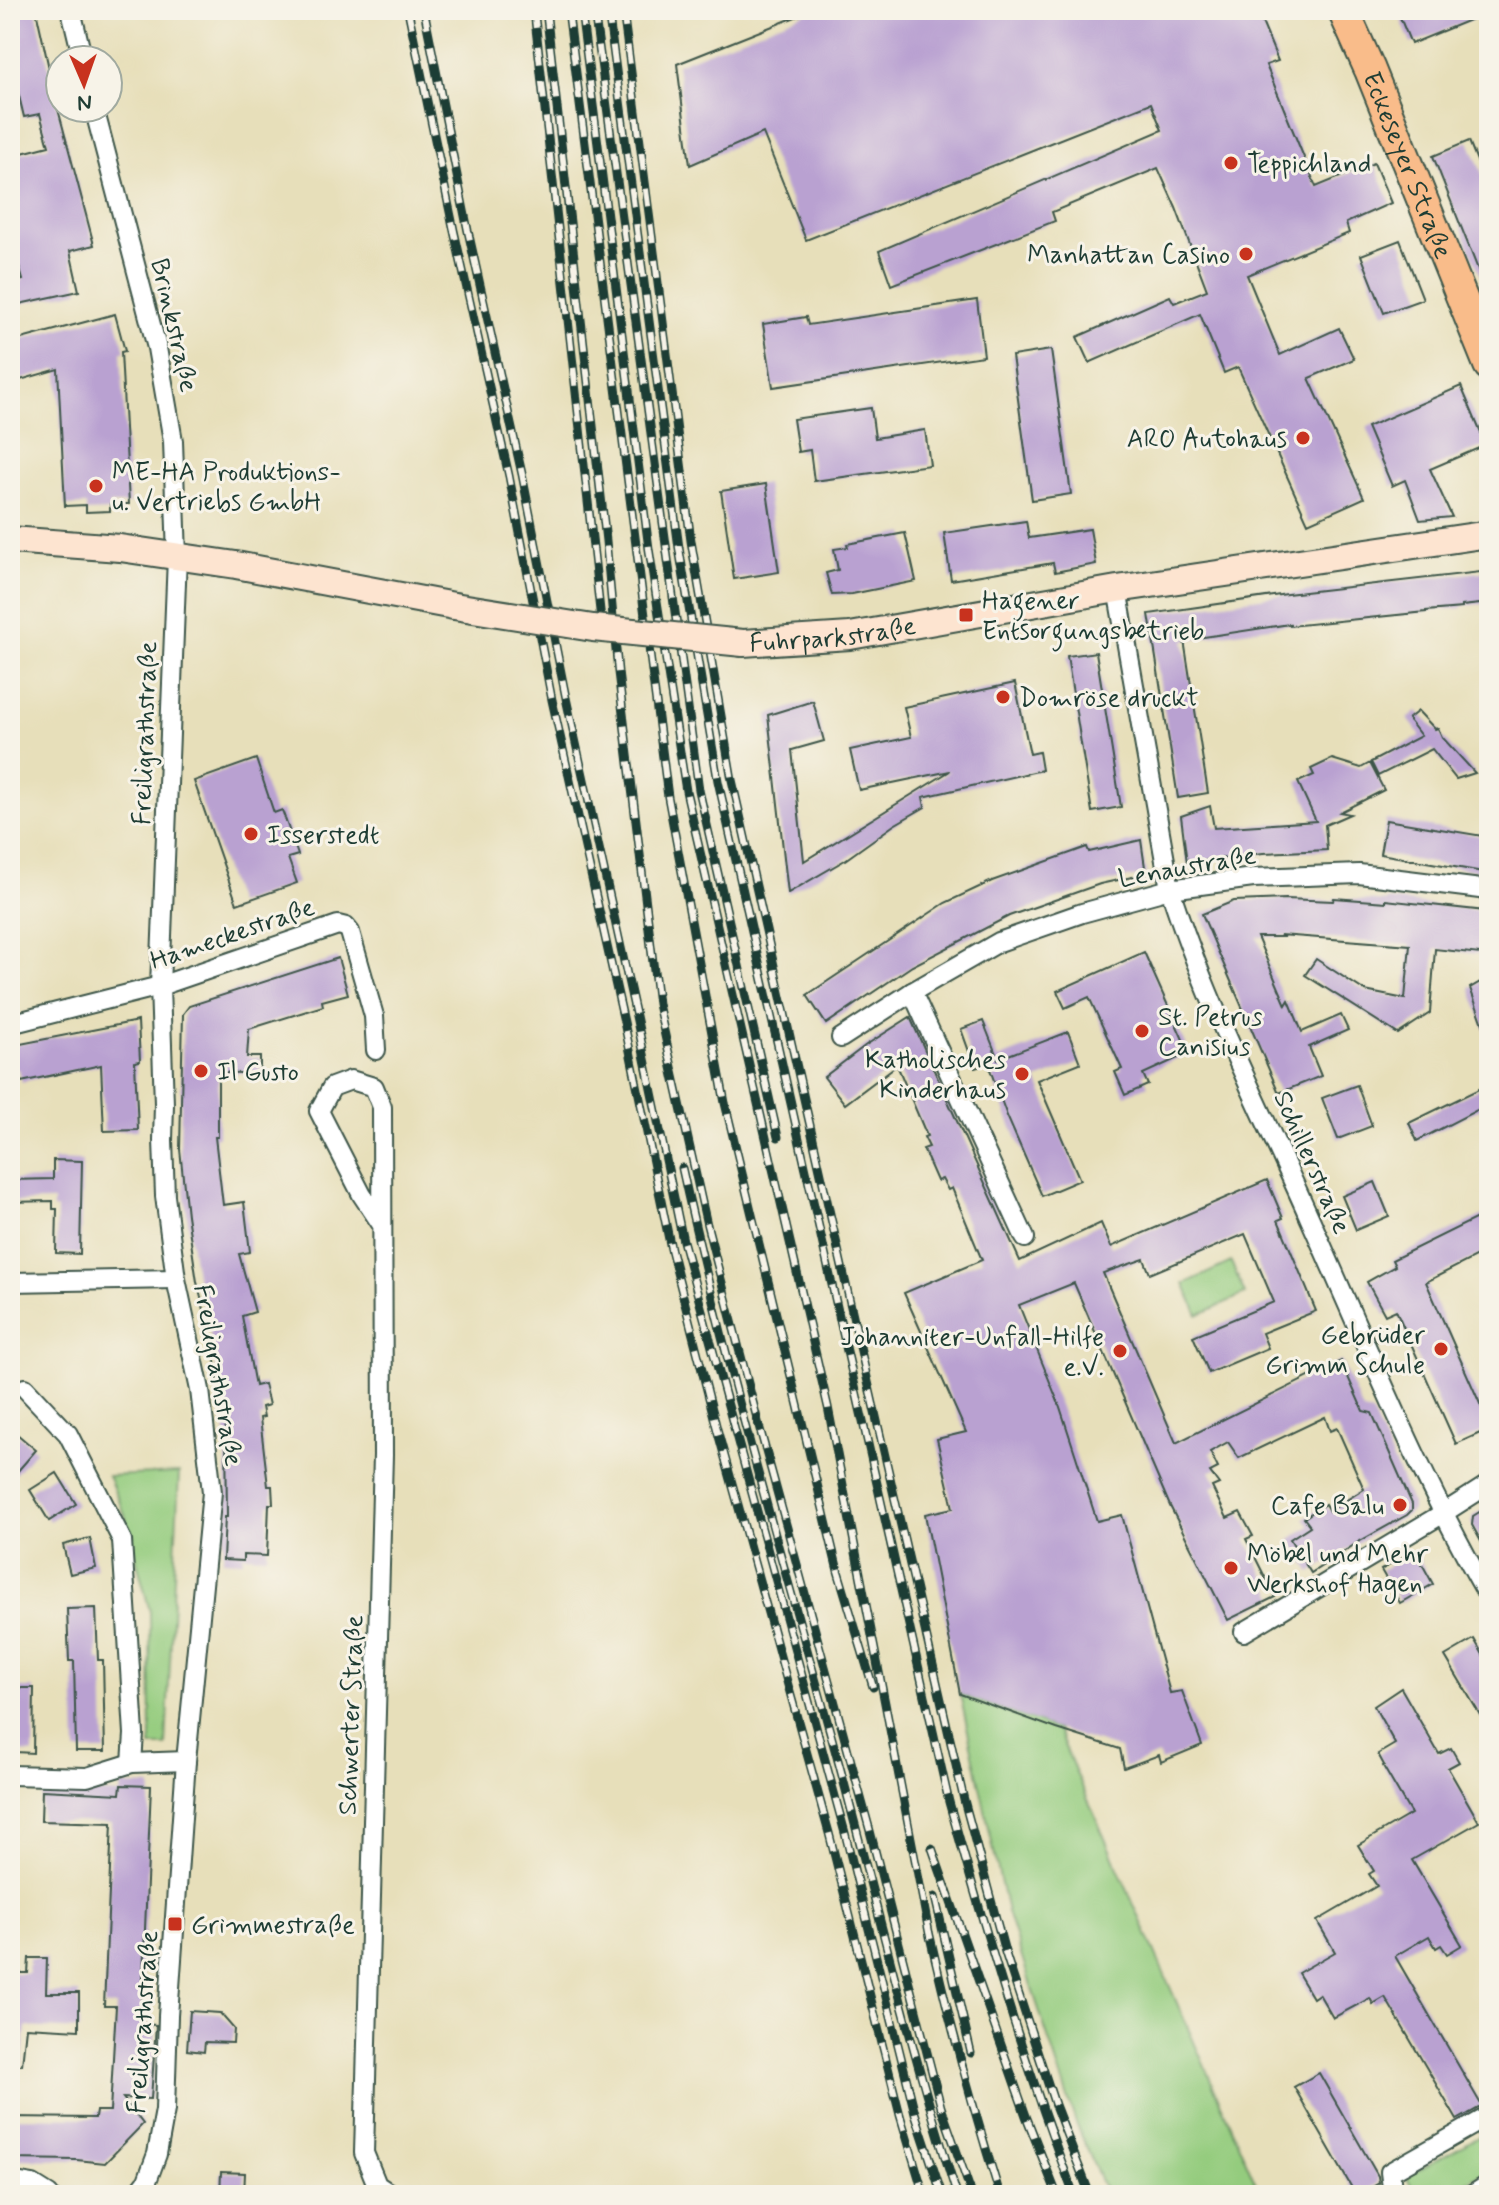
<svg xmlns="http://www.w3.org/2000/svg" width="1499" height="2205" viewBox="0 0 1499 2205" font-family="Mynerve,sans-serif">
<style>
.green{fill:#94cc7e;stroke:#5a8459;stroke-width:2}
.building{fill:#b9a1d1}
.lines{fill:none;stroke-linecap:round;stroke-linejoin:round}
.minor-casing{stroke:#3d5548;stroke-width:22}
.secondary-casing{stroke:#3d5548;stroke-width:30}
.primary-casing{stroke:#3d5548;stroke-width:34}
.minor{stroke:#fff;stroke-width:18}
.secondary{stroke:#fde4d0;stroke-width:26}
.primary{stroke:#f9bc8a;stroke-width:30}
.rail-casing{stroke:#1f3d34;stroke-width:9}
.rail{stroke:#f7f3e8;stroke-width:6;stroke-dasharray:18;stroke-linecap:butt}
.secondary-bridge-casing{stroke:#3d5548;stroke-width:30;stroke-linecap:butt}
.secondary-bridge{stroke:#fde4d0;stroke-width:26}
.poi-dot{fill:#c8321e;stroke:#f7f3e8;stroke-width:3}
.labels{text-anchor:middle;stroke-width:6;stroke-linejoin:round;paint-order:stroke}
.poi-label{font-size:26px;fill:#1f3d34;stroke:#f7f3e8;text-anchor:start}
.street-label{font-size:26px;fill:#1f3d34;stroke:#f7f3e8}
</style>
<rect width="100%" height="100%" fill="#f7f3e8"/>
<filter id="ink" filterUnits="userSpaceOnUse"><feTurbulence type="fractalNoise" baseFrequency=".0125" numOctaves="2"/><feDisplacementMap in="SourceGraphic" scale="16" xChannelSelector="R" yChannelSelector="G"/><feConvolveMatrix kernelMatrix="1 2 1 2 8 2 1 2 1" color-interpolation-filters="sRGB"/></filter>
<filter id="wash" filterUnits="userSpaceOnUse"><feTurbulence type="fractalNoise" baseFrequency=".006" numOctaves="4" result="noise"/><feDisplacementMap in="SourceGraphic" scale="32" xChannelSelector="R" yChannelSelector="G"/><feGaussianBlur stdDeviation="1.8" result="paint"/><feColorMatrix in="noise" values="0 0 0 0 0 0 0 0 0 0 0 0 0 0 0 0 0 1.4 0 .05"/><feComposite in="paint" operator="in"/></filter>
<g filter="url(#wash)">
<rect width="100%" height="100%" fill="#e7dfba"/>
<g class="green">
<polygon points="1231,1262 1245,1294 1198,1315 1184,1284"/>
<polygon points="179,1473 166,1746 151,1746 150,1612 125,1515 108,1476"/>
<polygon points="960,1694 1057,1729 1261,2195 1107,2195 1076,2123 1007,1912"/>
<polygon points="1489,2131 1489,2170 1446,2195 1418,2195 1406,2177"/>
</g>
<g id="blocks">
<g class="building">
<polygon points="10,10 36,10 58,109 94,245 70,251 79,291 10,306 10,283 23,280 10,234 10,156 49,146 40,114 24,117 10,58"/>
<polygon points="813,10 1257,10 1278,61 1266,65 1316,187 1374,163 1391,203 1346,223 1349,233 1247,275 1280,355 1339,328 1354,359 1309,378 1364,498 1308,523 1238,367 1224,373 1200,314 1089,363 1077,337 1170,296 1174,303 1207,290 1176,208 1158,168 1052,212 1055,221 891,285 879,251 1162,130 1151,103 806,240 763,133 690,165 677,64"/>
<polygon points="1410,10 1489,10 1489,12 1411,44 1399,15"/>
<polygon points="1469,141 1489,190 1489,291 1487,292 1433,156"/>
<polygon points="1400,240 1423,299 1384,313 1361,255"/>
<polygon points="977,300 984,356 773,387 763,324 806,317 808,325"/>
<polygon points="115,314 125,351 121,352 129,504 110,504 110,511 86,512 86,505 65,506 58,369 10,383 10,342"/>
<polygon points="1051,350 1071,494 1032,500 1012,356"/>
<polygon points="1461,386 1486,445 1430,469 1452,517 1420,520 1405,480 1392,486 1367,427"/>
<polygon points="871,408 875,438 925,430 930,465 814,481 810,450 798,452 793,419"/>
<polygon points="766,484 779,572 734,579 721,491"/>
<polygon points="1026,521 1029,538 1090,529 1096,564 1055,572 1053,563 951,580 944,533"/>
<polygon points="905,533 916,581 852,594 832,595 826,573 838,570 834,549 848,547 847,544"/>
<polygon points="1489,571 1489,603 1462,606 1462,608 1426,611 1426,612 1290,626 1290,624 1184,640 1208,793 1178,798 1149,614 1287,594"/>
<polygon points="1096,652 1121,807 1092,812 1067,656"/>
<polygon points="1015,683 1030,754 1039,752 1042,770 923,797 925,807 894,825 845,860 788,893 768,715 813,701 824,741 792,750 804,861 950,771 859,790 850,750 911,737 904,707"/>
<polygon points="1418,711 1435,729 1438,728 1442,737 1475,773 1456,779 1432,749 1378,776 1371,762 1421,736 1408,719"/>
<polygon points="256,759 274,813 282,810 298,855 288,858 297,883 237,904 194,781"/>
<polygon points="1332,759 1361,768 1370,763 1384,790 1340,812 1350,814 1325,825 1327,850 1263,853 1187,863 1181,816 1210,806 1214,828 1316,821 1298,782 1314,775 1311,769"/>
<polygon points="1386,820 1489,837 1489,873 1380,854"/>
<polygon points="1141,840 1146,874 1100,884 1009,916 912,966 826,1024 807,995 945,903 992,881 1087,847 1089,852"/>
<polygon points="1334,898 1386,902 1386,900 1485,911 1483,930 1489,931 1489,955 1435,949 1430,1013 1398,1034 1305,975 1316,959 1365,991 1405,999 1410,945 1280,935 1284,937 1257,937 1286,1005 1289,1000 1302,1032 1341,1015 1348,1030 1309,1047 1321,1076 1279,1093 1202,914 1234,901 1286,899 1333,901"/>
<polygon points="1144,952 1189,1053 1143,1074 1148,1085 1125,1095 1115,1072 1122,1069 1089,997 1065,1008 1057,991"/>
<polygon points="338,958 348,994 322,1001 323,1006 249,1029 247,1057 260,1057 260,1074 219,1072 218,1078 218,1137 215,1137 223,1205 244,1202 250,1252 239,1254 255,1312 242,1316 255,1386 264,1384 269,1405 262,1407 264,1417 260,1418 268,1486 272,1486 273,1504 269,1504 267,1556 243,1555 243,1561 223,1560 225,1517 227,1517 226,1431 218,1394 220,1393 211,1337 197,1282 187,1215 180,1149 183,1014 189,1006"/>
<polygon points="1489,977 1489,1034 1487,1035 1470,988"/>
<polygon points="910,1017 1020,1261 1101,1223 1111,1247 1267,1180 1283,1218 1278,1220 1316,1311 1262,1333 1268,1348 1209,1373 1193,1336 1274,1302 1245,1234 1150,1274 1144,1259 1103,1273 1176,1443 1341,1361 1363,1411 1372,1413 1412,1504 1412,1510 1407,1515 1360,1541 1311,1573 1290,1539 1310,1526 1304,1518 1325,1504 1329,1511 1364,1489 1337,1428 1330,1431 1325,1417 1239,1458 1228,1442 1210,1452 1218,1468 1210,1472 1219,1484 1212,1487 1227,1518 1240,1512 1253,1536 1246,1539 1275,1597 1228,1620 1170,1506 1074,1283 1019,1305 1060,1407 1097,1521 1122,1515 1170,1693 1182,1691 1202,1745 1161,1762 1159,1755 1124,1768 1120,1749 1057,1729 960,1694 925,1514 953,1508 937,1439 966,1432 904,1293 982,1260 952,1188 948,1190 942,1179 937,1181 923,1149 929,1147 924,1137 927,1136 897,1065 845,1104 824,1077 866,1045"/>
<polygon points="138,1021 140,1061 135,1062 138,1130 104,1131 101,1065 21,1082 18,1069 10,1070 10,1046"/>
<polygon points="983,1021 998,1059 1068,1032 1080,1063 1037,1080 1080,1180 1042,1196 1007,1116 988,1064 975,1068 961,1029"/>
<polygon points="1489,1084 1489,1104 1417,1141 1409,1123"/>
<polygon points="1357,1085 1372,1126 1338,1139 1322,1098"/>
<polygon points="53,1160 82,1161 80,1254 56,1253 57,1209 53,1209 53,1201 10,1202 10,1180 53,1179"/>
<polygon points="1375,1182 1389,1216 1356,1230 1342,1196"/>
<polygon points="1489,1212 1489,1250 1426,1282 1489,1424 1489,1429 1456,1444 1396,1310 1385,1315 1367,1282 1395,1266 1392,1260"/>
<polygon points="10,1428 36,1450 10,1480"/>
<polygon points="57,1473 76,1504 49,1521 30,1490"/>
<polygon points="1489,1506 1489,1556 1472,1525 1473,1516"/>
<polygon points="90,1538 96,1568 70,1574 63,1545"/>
<polygon points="1415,1551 1433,1584 1400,1603 1381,1570"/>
<polygon points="96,1608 98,1660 103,1660 105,1751 76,1751 74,1661 69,1661 67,1609"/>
<polygon points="1474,1639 1489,1665 1489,1730 1445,1656"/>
<polygon points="18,1688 34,1688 33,1753 16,1752"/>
<polygon points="1401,1688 1439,1754 1451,1748 1459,1762 1448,1768 1479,1822 1412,1860 1462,1945 1447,1954 1441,1945 1436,1948 1429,1936 1395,1956 1482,2106 1457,2120 1385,1997 1373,2004 1370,1998 1333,2018 1319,1994 1313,1998 1298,1973 1335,1952 1317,1921 1377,1886 1369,1874 1374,1871 1358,1845 1411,1814 1383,1766 1384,1765 1378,1754 1395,1744 1374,1706"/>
<polygon points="121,1785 151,1786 141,2024 156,2025 151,2099 123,2098 143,2124 105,2163 77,2160 10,2159 10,2117 95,2118 96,2111 110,2111 116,2006 104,2006 112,1823 41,1821 42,1790 120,1794"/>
<polygon points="29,1958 47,1958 46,1993 79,1993 79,2030 26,2027 22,2065 10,2064 10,1973 28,1973"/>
<polygon points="190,2011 220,2013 234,2029 233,2043 205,2042 204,2052 187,2050"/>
<polygon points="1319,2073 1378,2176 1379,2183 1359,2195 1356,2195 1294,2087"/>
<polygon points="221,2172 245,2173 244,2195 220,2195"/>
</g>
</g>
</g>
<g filter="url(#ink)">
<use href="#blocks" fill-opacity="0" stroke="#3d5548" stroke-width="2"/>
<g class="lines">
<defs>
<g id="minor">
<polyline points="71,10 83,60"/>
<polyline points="94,108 157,348 173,441 177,557 160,986 164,1104 163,1140 165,1196 176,1279 200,1390 212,1492 186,1761 168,2016 165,2110 157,2154 147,2181 136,2195"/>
<path d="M1117 589 1170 889C1206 1003 1262 1110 1310 1219 1367 1346 1419 1476 1489 1597"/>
<polyline points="912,992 1025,1238"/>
<polyline points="10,1024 160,986 338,925 346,927 350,932 374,1016 376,1050"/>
<polyline points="841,1038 912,992 999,942 1082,913 1170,889 1253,878 1359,874 1489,890"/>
<polyline points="382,1225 362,1195 319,1111 332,1087 351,1080 374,1087 382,1107 383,1455 364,2153 377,2185 392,2195"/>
<polyline points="10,1282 176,1279"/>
<polyline points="25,1388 68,1434 122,1540 134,1734 132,1763"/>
<polyline points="1244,1632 1442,1514 1489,1484"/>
<polyline points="10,1775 87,1777 132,1763 186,1761"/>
<polyline points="10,2181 33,2185 49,2195"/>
<polyline points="1397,2195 1392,2188 1390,2172 1489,2116"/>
<polyline points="1472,2195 1489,2184"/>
</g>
<g id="secondary">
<polyline points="10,540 120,548 236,565 454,606"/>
<path id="s1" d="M743 643 850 636 1117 589 1489 534"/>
</g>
<g id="primary">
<path id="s2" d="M1343 10 1370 70 1489 365"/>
</g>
</defs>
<use href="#minor" class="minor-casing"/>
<use href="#secondary" class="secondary-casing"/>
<use href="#primary" class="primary-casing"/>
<use href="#minor" class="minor"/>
<use href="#secondary" class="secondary"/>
<use href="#primary" class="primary"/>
<defs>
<g id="rail">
<polyline points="408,10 454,231 509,476 552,700 624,1022 671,1249 717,1429 829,1833 900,2115 924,2195"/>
<polyline points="424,10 468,231 522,474 566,698 636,1016 683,1241 845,1833 915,2113 942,2195"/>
<polyline points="534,10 603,638"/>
<polyline points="546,10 606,541 618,672 658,1004 707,1225 758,1422 870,1831 941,2107 972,2195"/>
<polyline points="568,10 668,797 725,1103 838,1571 873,1687"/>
<path d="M581 10 649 549 686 791 828 1407 929 1932C949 2021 973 2108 1000 2195"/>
<polyline points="594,10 699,790 778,1137"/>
<path d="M608 10 679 548 718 781 949 1802C986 1934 1025 2066 1074 2195"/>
<polyline points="623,10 691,541 732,780 868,1382 964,1800 1005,1952 1055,2105 1090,2195"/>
<path d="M682 1168C726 1369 784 1566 839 1764 878 1908 911 2053 957 2195"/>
<polyline points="932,1848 1026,2116 1057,2195"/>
<polyline points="935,1897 971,2053"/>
</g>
</defs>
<use href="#rail" class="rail-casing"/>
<use href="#rail" class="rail"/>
<defs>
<polyline id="secondary-bridge" points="454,606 593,628 743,643"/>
</defs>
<use href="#secondary-bridge" class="secondary-bridge-casing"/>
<use href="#secondary-bridge" class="secondary-bridge"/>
</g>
</g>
<g class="poi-dot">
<circle cx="1231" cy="163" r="8"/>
<circle cx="1246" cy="254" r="8"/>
<circle cx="1303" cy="438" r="8"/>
<circle cx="96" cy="486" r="8"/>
<rect x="958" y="607" width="16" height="16" rx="4"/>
<circle cx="1003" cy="697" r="8"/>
<circle cx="251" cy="834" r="8"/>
<circle cx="1142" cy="1031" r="8"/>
<circle cx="201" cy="1071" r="8"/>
<circle cx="1022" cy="1074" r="8"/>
<circle cx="1441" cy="1349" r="8"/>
<circle cx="1120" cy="1351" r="8"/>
<circle cx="1400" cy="1505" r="8"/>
<circle cx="1231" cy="1568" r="8"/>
<rect x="167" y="1916" width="16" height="16" rx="4"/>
</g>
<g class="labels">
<g class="poi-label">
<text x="1247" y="172">Teppichland</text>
<text x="1230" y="263" text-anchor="end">Manhattan Casino</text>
<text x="1287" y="447" text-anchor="end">ARO Autohaus</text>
<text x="112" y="480">ME-HA Produktions-<tspan x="112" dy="30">u. Vertriebs GmbH</tspan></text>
<text x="982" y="609">Hagener<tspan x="982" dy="30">Entsorgungsbetrieb</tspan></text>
<text x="1019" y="706">Domröse druckt</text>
<text x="267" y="843">Isserstedt</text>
<text x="1158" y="1025">St. Petrus<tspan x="1158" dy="30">Canisius</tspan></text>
<text x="1006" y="1068" text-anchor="end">Katholisches<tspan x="1006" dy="30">Kinderhaus</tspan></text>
<text x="217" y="1080">Il Gusto</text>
<text x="1425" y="1343" text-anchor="end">Gebrüder<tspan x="1425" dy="30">Grimm Schule</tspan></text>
<text x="1104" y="1345" text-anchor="end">Johanniter-Unfall-Hilfe<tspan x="1104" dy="30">e.V.</tspan></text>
<text x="1384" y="1514" text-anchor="end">Cafe Balu</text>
<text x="1247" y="1562">Möbel und Mehr<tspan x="1247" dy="30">Werkshof Hagen</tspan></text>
<text x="191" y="1933">Grimmestraße</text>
</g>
<g class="street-label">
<text dy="9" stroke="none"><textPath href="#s2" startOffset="168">Eckeseyer Straße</textPath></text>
<text transform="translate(175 325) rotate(77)" y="9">Brinkstraße</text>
<text dy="9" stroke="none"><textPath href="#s1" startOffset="90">Fuhrparkstraße</textPath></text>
<text transform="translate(144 733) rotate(-88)" y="9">Freiligrathstraße</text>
<text transform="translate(1187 866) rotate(-10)" y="9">Lenaustraße</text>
<text transform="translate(232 933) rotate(-19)" y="9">Hameckestraße</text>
<text transform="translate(1313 1162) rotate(66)" y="9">Schillerstraße</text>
<text transform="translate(219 1375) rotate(80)" y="9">Freiligrathstraße</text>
<text transform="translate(350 1715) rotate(-88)" y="9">Schwerter Straße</text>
<text transform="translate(142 2022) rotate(-86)" y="9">Freiligrathstraße</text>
</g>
</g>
<rect width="1499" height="2205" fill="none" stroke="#f7f3e8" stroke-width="40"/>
<g transform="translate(84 84) rotate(178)"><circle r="38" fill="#f7f3e8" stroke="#a1aaa0" stroke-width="2"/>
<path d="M0-6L14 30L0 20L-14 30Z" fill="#c8321e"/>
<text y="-12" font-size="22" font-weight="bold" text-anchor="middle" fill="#1f3d34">N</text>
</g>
</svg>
